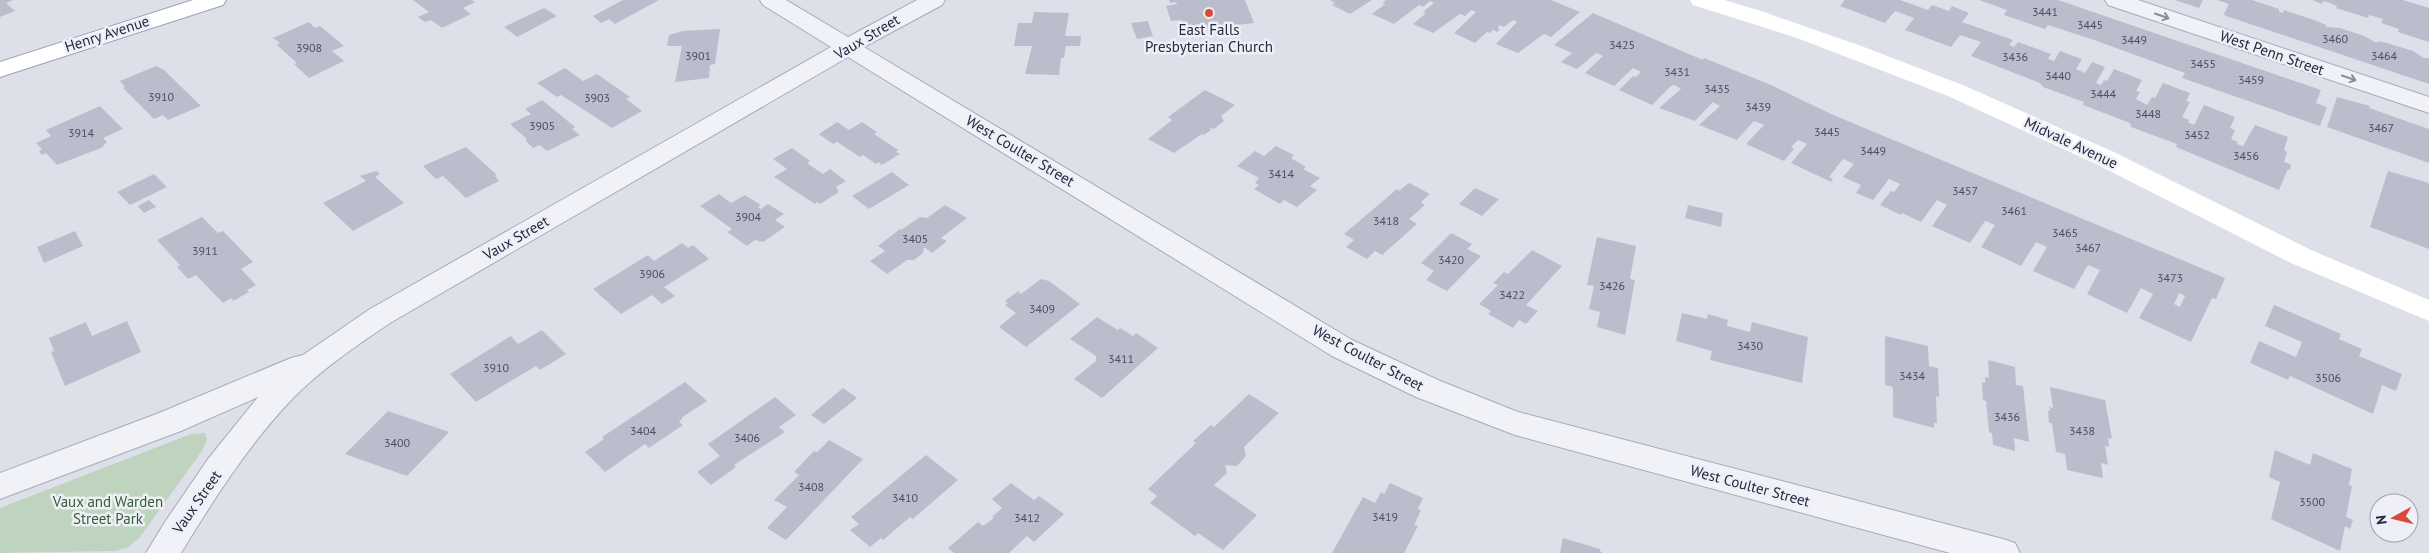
<svg xmlns="http://www.w3.org/2000/svg" width="2429" height="553" viewBox="0 0 2429 553" font-family="'PT Sans',sans-serif">
<style>
.green{fill:#bfd4bf}
.building{fill:#bbbdcc;fill-rule:evenodd}
.lines{fill:none;stroke-linecap:round;stroke-linejoin:round}
.street-casing{stroke:#a7a9b7;stroke-width:2}
.primary-casing{stroke:#9da0b6;stroke-width:2}
.street{fill:#f1f2f7;fill-rule:evenodd}
.secondary{fill:#fff;fill-rule:evenodd}
.primary{fill:#fff;fill-rule:evenodd}
.oneway{stroke:#8c8e9c}
.poi-dot{fill:#da4838;stroke:#eeeff7;stroke-width:2}
.labels{text-anchor:middle;stroke-width:5;stroke-linejoin:round;paint-order:stroke}
.number-label{font-size:12px;fill:#4b4e64}
.poi-label{font-size:15px;fill:#262941;stroke:#eeeff7}
.street-label{font-size:15px;fill:#262941;stroke:#eeeff7}
.park-label{font-size:15px;fill:#325e35;stroke:#eeeff7}
</style>
<rect width="100%" height="100%" fill="#dee0e9"/>
<polygon class="green" points="205,433 207,440 202,451 140,537 129,547 115,551 0,553 0,508 191,434"/>
<g class="building">
<polygon points="0,0 13,0 6,3 15,11 0,17"/>
<polygon points="413,0 472,0 475,2 463,8 471,14 442,28 431,20 425,22 418,17 429,12"/>
<polygon points="623,0 659,0 615,24 609,19 601,23 593,16"/>
<polygon points="1169,0 1245,0 1254,23 1185,31 1181,20 1171,21 1166,6 1177,4 1176,2 1170,3"/>
<polygon points="1330,0 1372,0 1350,14 1332,5 1335,3"/>
<polygon points="1386,0 1551,0 1580,12 1551,37 1544,34 1518,53 1496,44 1517,22 1513,20 1504,27 1500,25 1497,28 1500,29 1497,32 1493,30 1490,33 1487,32 1475,43 1454,33 1476,12 1471,10 1465,16 1460,14 1433,33 1413,24 1426,13 1423,12 1434,3 1430,1 1423,7 1419,5 1394,24 1372,14 1385,4 1382,3"/>
<polygon points="1845,0 1900,0 1928,10 1932,5 1949,11 1952,6 1969,13 1962,22 2013,40 2009,45 2014,47 2018,42 2051,54 2048,59 2054,61 2060,51 2082,59 2076,69 2085,73 2092,62 2105,67 2096,83 2101,85 2104,80 2107,81 2114,69 2142,80 2136,91 2140,92 2136,99 2147,105 2152,97 2155,98 2163,83 2190,93 2186,101 2190,102 2182,117 2189,120 2188,122 2194,125 2204,105 2235,117 2230,128 2235,130 2231,139 2238,142 2237,144 2243,146 2255,125 2288,137 2284,150 2287,152 2284,162 2290,164 2291,168 2287,171 2279,190 2176,147 2177,144 2131,127 2130,123 2083,105 2084,102 2043,87 2040,83 1971,56 1981,42 1960,35 1951,47 1905,30 1914,18 1895,11 1885,23 1840,6"/>
<polygon points="1979,0 2058,0 2321,90 2316,103 2327,107 2320,126 2182,78 2185,73 2094,40 2048,25 2045,29 2004,15 2007,10"/>
<polygon points="2175,0 2203,0 2199,8"/>
<polygon points="2217,0 2252,0 2279,9 2279,12 2283,13 2284,10 2317,21 2326,25 2326,27 2340,28 2364,36 2377,43 2378,41 2387,43 2413,51 2424,58 2429,58 2429,84 2226,16 2224,14 2229,4"/>
<polygon points="2312,0 2403,0 2429,8 2429,42 2398,32 2399,29 2381,23 2383,19 2369,15 2368,18 2336,8 2337,6 2330,3 2323,1 2322,4"/>
<polygon points="544,8 557,16 517,37 504,27"/>
<polygon points="1034,12 1069,13 1065,36 1081,36 1080,46 1066,46 1064,58 1061,58 1059,75 1025,74 1032,46 1014,46 1018,23 1032,23"/>
<path d="M1593 13 1703 60 1704 58 1771 85 1831 114 2225 278 2216 299 2212 298 2191 342 2139 318 2153 294 2141 288 2127 313 2087 294 2100 270 2088 265 2074 289 2033 271 2047 247 2036 242 2021 266 1981 247 1995 225 1985 221 1970 243 1932 226 1947 205 1937 200 1921 222 1902 213 1901 215 1880 205 1891 191 1894 192 1900 184 1889 179 1873 200 1856 193 1861 185 1843 177 1854 164 1843 159 1829 177 1833 179 1831 182 1791 163 1807 144 1798 140 1791 147 1794 149 1784 161 1746 144 1764 125 1754 121 1737 140 1699 125 1720 106 1713 102 1695 121 1659 108 1681 89 1677 86 1672 85 1652 105 1619 90 1633 76 1636 77 1641 72 1633 68 1614 86 1585 73 1603 56 1599 54 1596 53 1577 69 1561 62 1572 53 1554 45ZM2179 293 2185 296 2180 307 2174 304Z"/>
<polygon points="1148,21 1153,36 1137,39 1131,23"/>
<polygon points="309,22 315,28 320,26 344,46 332,51 344,61 309,78 294,64 297,63 277,45 280,43 273,38"/>
<polygon points="720,29 715,64 710,65 709,78 675,82 682,46 667,46 669,35 683,31"/>
<polygon points="156,66 164,70 201,106 168,120 163,115 154,119 123,88 125,87 120,81"/>
<polygon points="565,68 583,81 597,74 630,97 626,99 642,111 612,128 561,95 557,97 537,83"/>
<polygon points="1205,90 1235,105 1221,116 1224,121 1214,129 1209,128 1211,130 1204,135 1202,134 1174,153 1148,139 1172,120 1168,117"/>
<polygon points="2337,97 2370,106 2369,108 2429,129 2429,163 2327,127"/>
<polygon points="542,100 575,127 572,129 580,135 547,151 540,145 533,148 525,140 527,139 510,124 531,114 525,109"/>
<polygon points="100,106 123,129 103,138 107,142 101,148 57,165 46,153 42,155 39,151 42,149 36,143 51,136 46,130"/>
<polygon points="837,122 849,130 862,122 877,132 874,134 898,150 896,152 900,154 882,165 878,162 876,164 863,155 860,157 837,142 833,144 819,134"/>
<polygon points="1276,146 1294,155 1291,158 1306,167 1303,169 1320,178 1310,186 1317,190 1297,207 1284,200 1280,204 1254,189 1259,185 1255,183 1259,178 1237,166 1255,151 1264,156"/>
<polygon points="466,147 497,175 495,176 499,181 466,198 443,176 436,179 423,166"/>
<polygon points="792,148 810,161 807,163 823,174 830,169 846,181 836,187 839,192 820,204 817,202 815,204 774,177 787,169 773,159"/>
<polygon points="376,171 380,174 375,177 404,203 353,231 323,203 366,181 360,176"/>
<polygon points="2388,171 2429,183 2429,249 2370,227"/>
<polygon points="892,172 909,185 869,209 852,196"/>
<polygon points="154,174 167,187 130,205 117,192"/>
<polygon points="1409,183 1430,194 1421,202 1425,205 1409,219 1417,224 1382,255 1375,251 1367,259 1346,247 1354,240 1344,234 1397,189 1399,191"/>
<polygon points="1475,188 1499,199 1482,216 1459,204"/>
<polygon points="719,194 731,203 745,195 761,205 758,207 761,209 768,204 784,214 775,220 785,227 763,242 755,240 747,246 727,232 732,229 700,206"/>
<polygon points="149,200 156,207 144,213 138,206"/>
<polygon points="945,205 967,218 941,238 947,241 932,253 924,247 923,253 914,260 907,260 887,274 870,261 885,251 878,246 900,229 901,230 920,217 927,218"/>
<polygon points="1688,205 1723,213 1721,227 1685,218"/>
<polygon points="202,217 218,233 223,231 253,262 241,269 256,285 247,290 249,292 233,301 231,298 223,303 196,275 188,279 177,267 180,265 157,240"/>
<polygon points="75,231 83,246 44,263 37,247"/>
<polygon points="1451,233 1472,244 1467,249 1481,256 1447,291 1426,280 1434,271 1421,263"/>
<polygon points="1597,237 1636,246 1630,279 1635,280 1625,335 1597,327 1600,312 1589,309 1594,286 1587,285"/>
<polygon points="682,243 688,248 693,245 709,259 664,287 675,296 662,304 652,295 621,314 593,289 648,255 654,261"/>
<polygon points="1532,250 1562,266 1526,305 1538,311 1526,324 1519,320 1513,328 1488,314 1491,311 1479,304 1498,285 1493,283 1504,272 1508,274"/>
<polygon points="1041,279 1049,281 1080,304 1026,347 999,327 1016,313 1005,305 1008,303 1005,301 1018,291 1021,294"/>
<polygon points="2274,305 2341,334 2339,339 2362,349 2359,356 2402,374 2396,391 2382,385 2373,414 2290,376 2288,380 2250,363 2259,341 2296,357 2302,342 2265,326"/>
<polygon points="1682,313 1707,319 1708,314 1728,320 1727,326 1750,332 1752,322 1808,337 1802,383 1710,360 1712,351 1676,341"/>
<polygon points="1097,317 1118,330 1120,328 1133,336 1136,333 1158,348 1102,398 1074,379 1096,361 1096,356 1070,339"/>
<polygon points="127,321 141,352 65,386 51,352 54,351 49,338 86,322 92,336"/>
<polygon points="542,330 566,354 540,370 536,366 476,402 450,374 511,336 518,344"/>
<polygon points="1885,336 1928,346 1929,366 1938,368 1939,397 1936,396 1937,423 1934,423 1934,428 1893,417 1893,387 1885,385"/>
<polygon points="1988,360 2015,367 2016,385 2023,386 2029,442 2014,438 2015,451 1993,445 1992,433 1989,432 1986,401 1983,400 1982,382 1985,383 1985,377 1989,378"/>
<polygon points="685,382 707,401 684,416 679,422 683,425 649,448 645,444 605,472 585,452 604,439 602,437"/>
<polygon points="2050,387 2105,400 2112,439 2108,438 2109,447 2105,446 2108,465 2101,463 2103,478 2067,470 2065,454 2056,452 2052,423 2049,423 2048,411 2050,411 2049,407 2053,408"/>
<polygon points="843,388 857,398 824,424 811,415"/>
<polygon points="1249,394 1279,413 1244,447 1246,456 1237,466 1225,465 1227,473 1214,485 1257,515 1223,550 1198,533 1195,536 1150,503 1157,496 1148,489 1196,443 1193,441 1211,425 1214,427"/>
<polygon points="775,397 796,415 779,427 785,432 734,465 736,467 711,485 697,472 720,456 708,444"/>
<polygon points="388,411 449,432 407,476 345,454"/>
<polygon points="829,440 863,459 786,540 767,528 787,507 774,500 799,475 794,472 814,451 817,452"/>
<polygon points="2275,450 2310,465 2313,453 2352,469 2349,485 2352,486 2346,517 2353,520 2350,529 2345,526 2340,551 2271,519 2280,482 2269,477"/>
<polygon points="926,455 958,480 913,519 910,517 883,540 881,538 870,547 850,530 859,524 851,517"/>
<polygon points="1011,483 1034,500 1039,496 1064,514 1034,542 1027,536 1009,553 954,553 948,548 978,522 983,526 994,518 992,517 1002,508 992,499"/>
<polygon points="1390,483 1423,498 1418,509 1421,510 1414,525 1418,526 1404,553 1332,553 1363,497 1375,503 1381,492 1384,494"/>
<polygon points="1563,538 1600,549 1600,551 1603,553 1560,553"/>
</g>
<g class="lines">
<defs>
<g id="street">
<path d="M760 0H786L848 37 917 0H945L942 5 864 47 1352 340 1438 380 1518 412 2003 539 2015 543 2020 553H1950L1515 435 1416 397 1332 356 848 57 390 323C356 346 322 369 293 398 249 444 214 499 181 553H146L165 522 208 459 258 397 181 431 0 499V473L159 413 291 358 303 355 370 309 831 47 763 5Z"/>
<polygon points="2105,0 2138,0 2429,97 2429,113 2108,5"/>
</g>
<polygon id="primary" points="193,0 226,0 223,5 0,77 0,62"/>
</defs>
<use href="#street" class="street-casing"/>
<use href="#primary" class="primary-casing"/>
<use href="#street" class="street"/>
<polygon class="secondary" points="1690,0 1724,0 1761,11 1864,47 1965,86 2114,152 2311,250 2429,300 2429,321 2291,263 2096,164 1948,96 1797,38 1693,5"/>
<use href="#primary" class="primary"/>
</g>
<defs><path id="oneway-shaft" d="M-6 0H5M1.5-3L5.5 0L1.5 3" fill="none" stroke-width="1.6" stroke-linecap="round" stroke-linejoin="round" transform="scale(1.25)"/></defs>
<g class="oneway">
<use href="#oneway-shaft" transform="translate(2162 16) rotate(19)"/>
<use href="#oneway-shaft" transform="translate(2349 78) rotate(19)"/>
</g>
<circle class="poi-dot" cx="1209" cy="13" r="5"/>
<g class="labels">
<g class="number-label">
<text x="2045" y="16">3441</text>
<text x="2090" y="29">3445</text>
<text x="2335" y="43">3460</text>
<text x="2134" y="44">3449</text>
<text x="1622" y="49">3425</text>
<text x="309" y="52">3908</text>
<text x="698" y="60">3901</text>
<text x="2384" y="60">3464</text>
<text x="2015" y="61">3436</text>
<text x="2203" y="68">3455</text>
<text x="1677" y="76">3431</text>
<text x="2058" y="80">3440</text>
<text x="2251" y="84">3459</text>
<text x="1717" y="93">3435</text>
<text x="2103" y="98">3444</text>
<text x="161" y="101">3910</text>
<text x="597" y="102">3903</text>
<text x="1758" y="111">3439</text>
<text x="2148" y="118">3448</text>
<text x="542" y="130">3905</text>
<text x="2381" y="132">3467</text>
<text x="1827" y="136">3445</text>
<text x="81" y="137">3914</text>
<text x="2197" y="139">3452</text>
<text x="1873" y="155">3449</text>
<text x="2246" y="160">3456</text>
<text x="1281" y="178">3414</text>
<text x="1965" y="195">3457</text>
<text x="2014" y="215">3461</text>
<text x="748" y="221">3904</text>
<text x="1386" y="225">3418</text>
<text x="2065" y="237">3465</text>
<text x="915" y="243">3405</text>
<text x="2088" y="252">3467</text>
<text x="205" y="255">3911</text>
<text x="1451" y="264">3420</text>
<text x="652" y="278">3906</text>
<text x="2170" y="282">3473</text>
<text x="1612" y="290">3426</text>
<text x="1512" y="299">3422</text>
<text x="1042" y="313">3409</text>
<text x="1750" y="350">3430</text>
<text x="1121" y="363">3411</text>
<text x="496" y="372">3910</text>
<text x="1912" y="380">3434</text>
<text x="2328" y="382">3506</text>
<text x="2007" y="421">3436</text>
<text x="643" y="435">3404</text>
<text x="2082" y="435">3438</text>
<text x="747" y="442">3406</text>
<text x="397" y="447">3400</text>
<text x="811" y="491">3408</text>
<text x="905" y="502">3410</text>
<text x="2312" y="506">3500</text>
<text x="1385" y="521">3419</text>
<text x="1027" y="522">3412</text>
</g>
<g class="poi-label">
<text x="1209" y="35">East Falls<tspan x="1209" dy="17">Presbyterian Church</tspan></text>
</g>
<g class="street-label">
<text transform="translate(107 34) rotate(-18)" y="5">Henry Avenue</text>
<text transform="translate(867 37) rotate(-31)" y="5">Vaux Street</text>
<text transform="translate(2272 53) rotate(19)" y="5">West Penn Street</text>
<text transform="translate(2071 143) rotate(25)" y="5">Midvale Avenue</text>
<text transform="translate(1020 151) rotate(31)" y="5">West Coulter Street</text>
<text transform="translate(516 238) rotate(-30)" y="5">Vaux Street</text>
<text transform="translate(1368 358) rotate(28)" y="5">West Coulter Street</text>
<text transform="translate(1750 486) rotate(15)" y="5">West Coulter Street</text>
<text transform="translate(197 502) rotate(-55)" y="5">Vaux Street</text>
</g>
<g class="park-label">
<text x="108" y="507">Vaux and Warden<tspan x="108" dy="17">Street Park</tspan></text>
</g>
</g>
<g transform="translate(2394 518) rotate(262)"><circle r="24" fill="#eeeff7" stroke="#9ea0ae"/>
<path d="M0-4L9 19L0 12L-9 19Z" fill="#da4838"/>
<text y="-8" font-size="14" font-weight="bold" text-anchor="middle" fill="#262941">N</text>
</g>
</svg>
